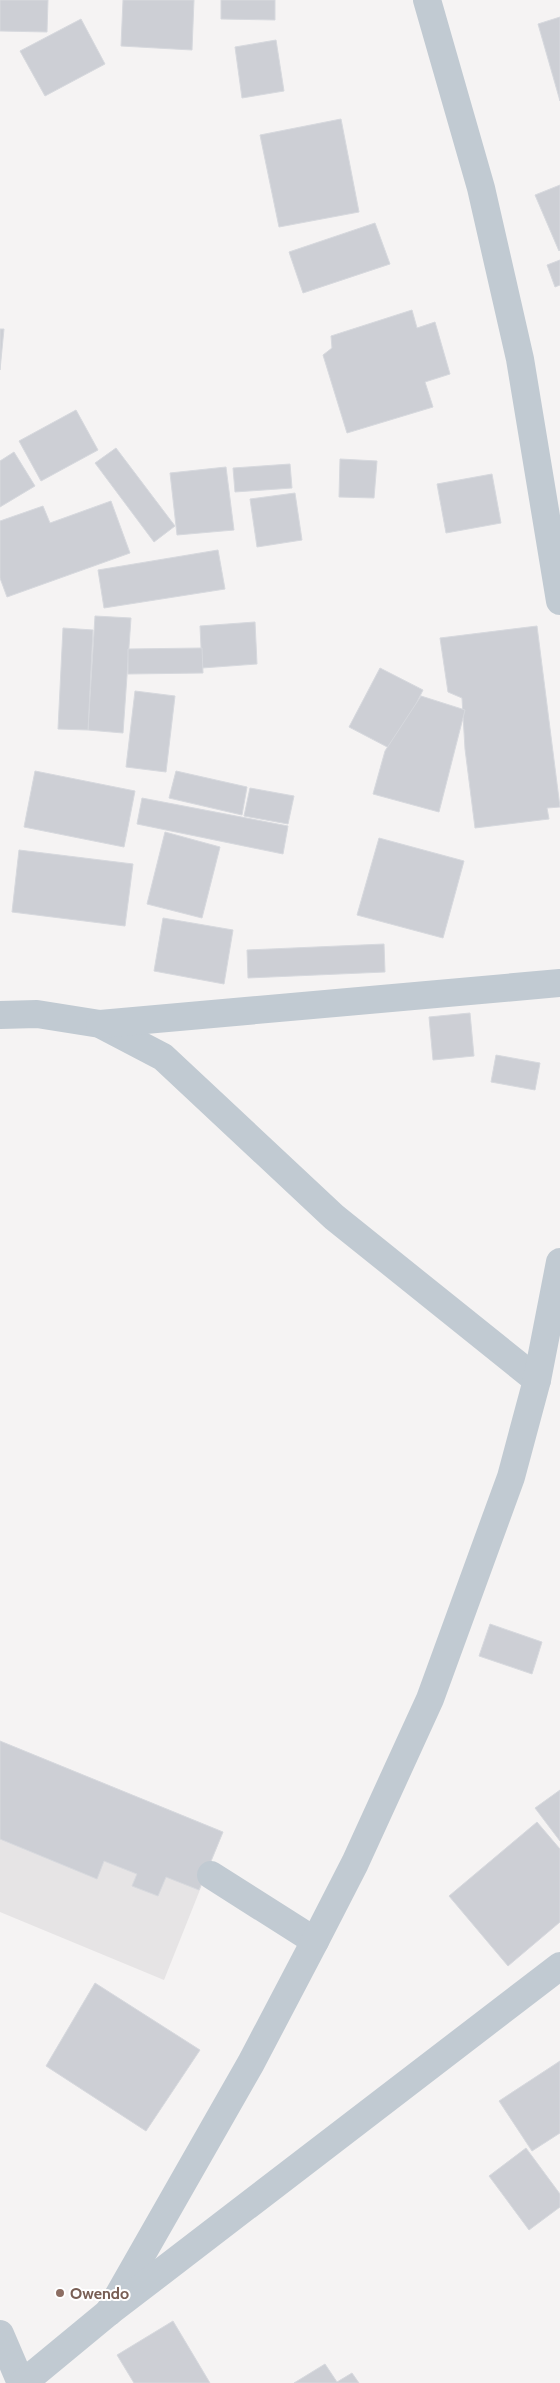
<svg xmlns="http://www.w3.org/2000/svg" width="560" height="2383" viewBox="0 0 560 2383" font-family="Cabin,sans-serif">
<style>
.education{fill:#e6e4e5}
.building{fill:#cdcfd5;stroke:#d7d9de}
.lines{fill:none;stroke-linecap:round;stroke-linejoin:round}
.minor{stroke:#c1cad2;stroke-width:28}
.tertiary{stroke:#c1cad2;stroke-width:28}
.education-dot{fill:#8d6e63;stroke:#fff;stroke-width:2}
.labels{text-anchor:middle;stroke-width:4;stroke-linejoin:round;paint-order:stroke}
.education-label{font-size:16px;font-weight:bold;fill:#785e54;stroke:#fff;text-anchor:start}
</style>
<rect width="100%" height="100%" fill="#f5f3f3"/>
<polygon class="education" points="0,1741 223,1832 164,1980 0,1912"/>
<g class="building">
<polygon points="0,0 48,0 47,32 0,31"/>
<polygon points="123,0 194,0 192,50 121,46"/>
<polygon points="221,0 275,0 275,20 221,19"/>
<polygon points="560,17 560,101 538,24"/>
<polygon points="81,19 105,64 45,96 20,51"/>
<polygon points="276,40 284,91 242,98 235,47"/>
<polygon points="341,119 359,212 279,227 260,135"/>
<polygon points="560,185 560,250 559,251 535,195"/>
<polygon points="375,223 390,264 303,293 289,252"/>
<polygon points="560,260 560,285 555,287 547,265"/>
<polygon points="412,310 417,328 435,322 450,374 425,382 433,407 347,433 323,355 332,348 331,336"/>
<polygon points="0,329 4,329 0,370"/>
<polygon points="76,410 98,450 41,481 19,441"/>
<polygon points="116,448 175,526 154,542 95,463"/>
<polygon points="14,452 35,486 0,507 0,461"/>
<polygon points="340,459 377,461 374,498 339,497"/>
<polygon points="290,464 292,488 235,492 233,468"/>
<polygon points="226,467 234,530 177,535 170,473"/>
<polygon points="492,474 501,523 446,533 437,484"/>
<polygon points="295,493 302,540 257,547 250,499"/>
<polygon points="111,501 130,553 7,597 0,578 0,521 43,506 50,523"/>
<polygon points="218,550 225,589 104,608 98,570"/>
<polygon points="95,616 131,618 123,733 88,730"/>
<polygon points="255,622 257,664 202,668 200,626"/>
<polygon points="537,626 560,807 547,808 549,819 475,828 465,749 462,698 448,692 440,638"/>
<polygon points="63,628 93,630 88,730 58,729"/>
<polygon points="202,648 203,673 128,674 128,649"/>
<polygon points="380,668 423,690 393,750 349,727"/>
<polygon points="135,691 175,696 166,772 126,767"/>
<polygon points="421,696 465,710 439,812 373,794 385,751"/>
<polygon points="35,771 135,791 124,847 24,827"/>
<polygon points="176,771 247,787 242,815 169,798"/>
<polygon points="250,788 294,796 288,824 244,816"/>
<polygon points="142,798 288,826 283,854 137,824"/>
<polygon points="165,832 220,847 202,918 147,904"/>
<polygon points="379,838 464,861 443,938 357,915"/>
<polygon points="19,850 133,864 125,926 12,912"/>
<polygon points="163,918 233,930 224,984 154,971"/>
<polygon points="384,944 385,972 248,978 247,950"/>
<polygon points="470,1013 474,1056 433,1060 429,1017"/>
<polygon points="496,1055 540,1063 535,1090 491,1082"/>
<polygon points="490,1624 542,1642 532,1674 479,1656"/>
<polygon points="0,1741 223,1832 199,1890 166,1877 158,1896 132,1886 137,1874 104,1861 97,1879 0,1839"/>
<polygon points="560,1790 560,1841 535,1808"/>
<polygon points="537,1822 560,1849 560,1922 508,1966 449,1896"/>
<polygon points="95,1983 200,2050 146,2131 46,2066"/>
<polygon points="560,2061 560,2133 532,2151 499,2101"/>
<polygon points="526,2148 560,2194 560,2207 529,2230 489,2176"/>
<polygon points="173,2321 210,2383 134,2383 117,2355"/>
<polygon points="325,2364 337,2382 352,2373 359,2383 294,2383"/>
</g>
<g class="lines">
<g class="minor">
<polyline points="427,0 481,188 520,359 560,601"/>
<polyline points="0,1015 37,1014 100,1024 163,1057 334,1217 537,1380"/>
<polyline points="100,1024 560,983"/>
<polyline points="211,1875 315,1941"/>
<polyline points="109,2312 251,2063 315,1941 355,1863 430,1699 511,1477 537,1380 560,1262"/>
<polyline points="0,2334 21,2383"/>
</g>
<polyline class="tertiary" points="23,2383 109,2312 560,1966"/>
</g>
<circle class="education-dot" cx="60" cy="2293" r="5"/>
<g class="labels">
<g class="education-label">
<text x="70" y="2299">Owendo</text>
</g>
</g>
</svg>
